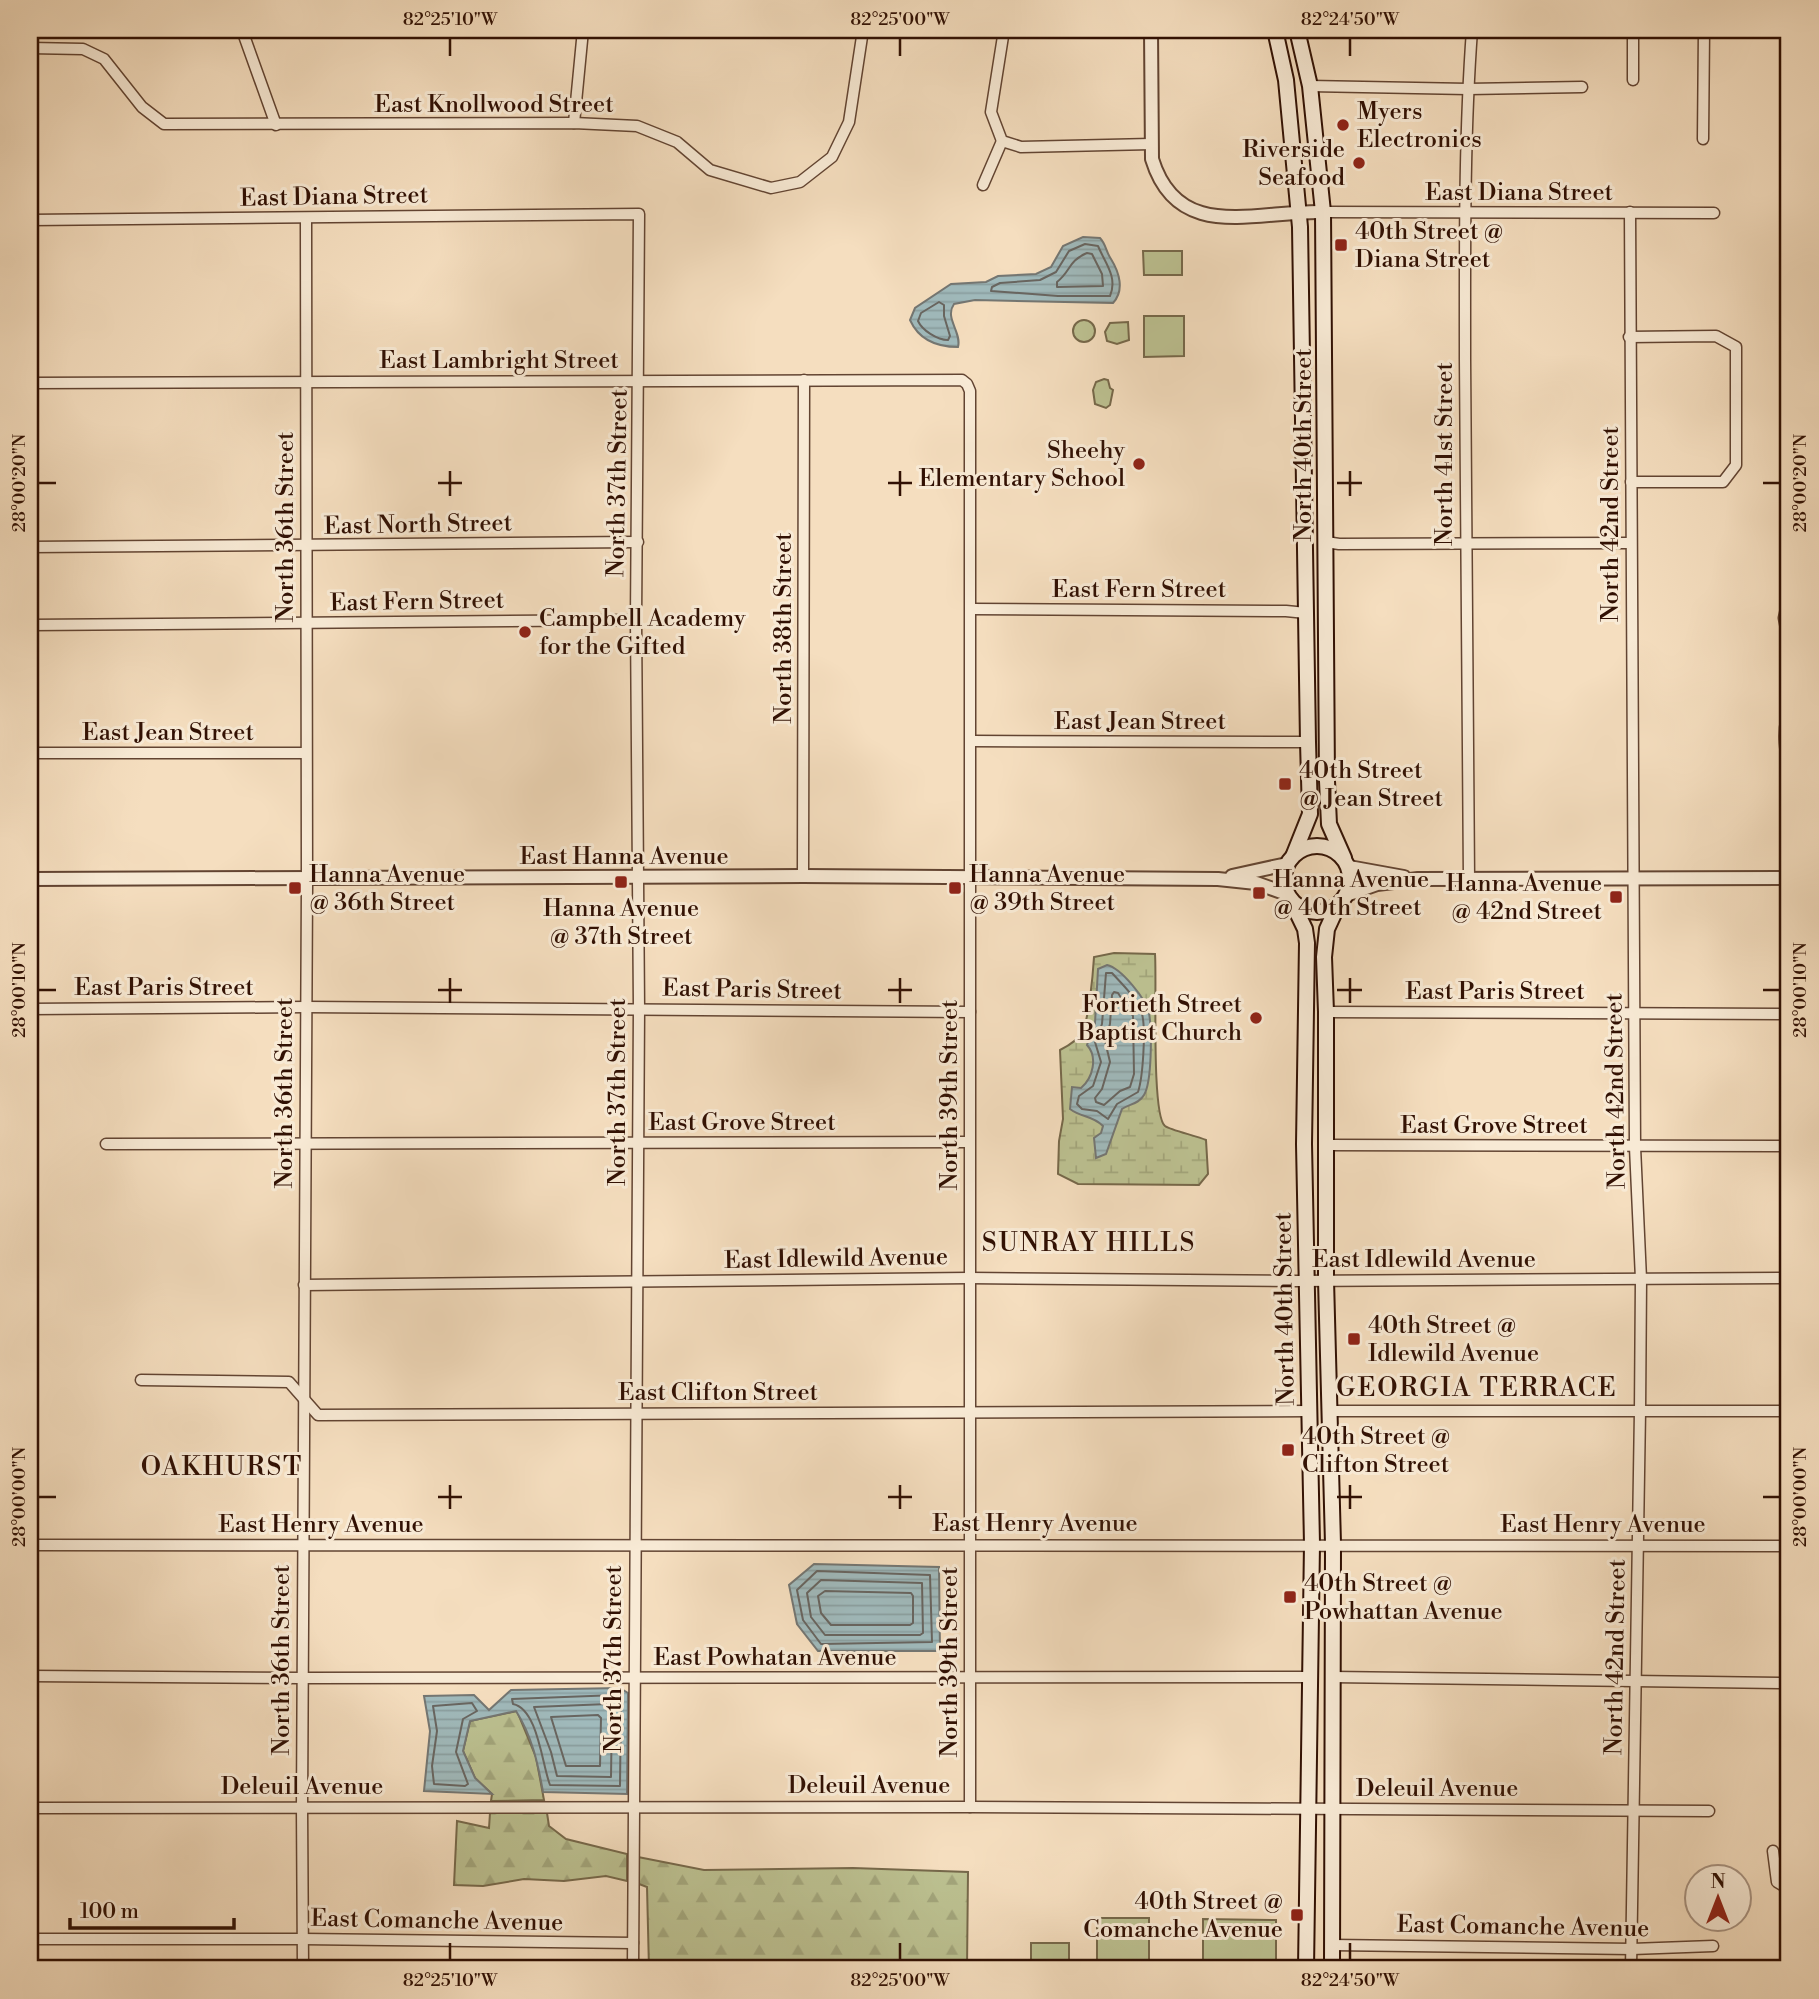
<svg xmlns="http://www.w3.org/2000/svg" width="1819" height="1999" viewBox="0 0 1819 1999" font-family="'Libre Bodoni',serif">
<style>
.green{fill:#bcc191;stroke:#76684a;stroke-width:2}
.forest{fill:url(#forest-firs);stroke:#76684a;stroke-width:2}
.wetland{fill:url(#wetland-marsh);stroke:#76684a;stroke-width:2}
.water{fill:url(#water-rules);stroke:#747672;stroke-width:2}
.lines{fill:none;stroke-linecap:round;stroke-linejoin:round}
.shore{stroke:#686560;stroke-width:2}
.minor-casing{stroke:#624432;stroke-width:13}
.tertiary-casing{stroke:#624432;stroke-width:16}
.secondary-casing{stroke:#311003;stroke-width:18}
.minor{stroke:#f8ead5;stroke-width:10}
.tertiary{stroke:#f8ead5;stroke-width:12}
.secondary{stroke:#f8ead5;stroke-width:14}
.ticks{fill:none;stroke:#311003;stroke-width:2.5}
.poi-dot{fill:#8f2418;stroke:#f8ead5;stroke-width:2.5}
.labels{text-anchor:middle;stroke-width:6;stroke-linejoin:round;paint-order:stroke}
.street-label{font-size:24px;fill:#311003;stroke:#f8ead5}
.poi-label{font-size:24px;fill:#311003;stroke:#f8ead5;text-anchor:start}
.neighbourhood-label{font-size:26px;letter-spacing:2px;fill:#311003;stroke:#f8ead5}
.neatline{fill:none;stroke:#311003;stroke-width:2.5}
.ticks-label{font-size:18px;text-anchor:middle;fill:#311003}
</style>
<defs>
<pattern id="forest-firs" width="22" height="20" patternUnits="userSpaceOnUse" patternTransform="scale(1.75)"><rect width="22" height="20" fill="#bcc191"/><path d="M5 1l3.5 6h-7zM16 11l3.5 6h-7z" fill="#a2a57b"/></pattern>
<pattern id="wetland-marsh" width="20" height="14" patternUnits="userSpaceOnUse" patternTransform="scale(1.75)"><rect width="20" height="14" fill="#bcc191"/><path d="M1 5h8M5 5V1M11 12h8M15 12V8" fill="none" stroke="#a2a57b"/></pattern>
<pattern id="water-rules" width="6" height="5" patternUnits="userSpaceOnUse" patternTransform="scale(1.75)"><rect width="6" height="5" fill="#a0babc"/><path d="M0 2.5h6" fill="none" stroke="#8a9fa0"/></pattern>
</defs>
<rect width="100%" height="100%" fill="#f5debf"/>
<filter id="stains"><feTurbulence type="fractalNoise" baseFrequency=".00286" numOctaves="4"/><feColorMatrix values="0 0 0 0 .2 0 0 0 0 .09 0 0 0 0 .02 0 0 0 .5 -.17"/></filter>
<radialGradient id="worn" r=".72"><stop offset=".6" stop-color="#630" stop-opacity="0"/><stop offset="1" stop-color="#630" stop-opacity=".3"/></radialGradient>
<g class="green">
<polygon points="1143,251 1182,251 1182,275 1144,275"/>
<polygon points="1144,316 1184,316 1184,356 1144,357"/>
<circle cx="1084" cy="331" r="11"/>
<polygon points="1128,322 1129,340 1117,344 1107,341 1105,332 1110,323"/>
<polygon points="1104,379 1108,380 1110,388 1113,390 1110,405 1106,408 1095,404 1093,390 1096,382"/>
<rect x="1097" y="1918" width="52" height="46"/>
<polygon points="1203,1919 1276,1920 1276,1963 1203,1962"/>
<rect x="1031" y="1943" width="38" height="26"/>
</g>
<g class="forest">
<polygon points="517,1711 536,1757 544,1800 491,1801 492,1794 475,1778 463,1751 470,1721"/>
<polygon points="490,1813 547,1813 549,1826 566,1839 627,1854 627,1881 606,1876 564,1881 524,1879 483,1886 454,1885 457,1821 489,1828"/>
<polygon points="638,1857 704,1870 853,1868 968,1872 967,1969 649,1969 647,1887 639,1884"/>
</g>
<path class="wetland" d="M1114 953 1155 954C1157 980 1151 1115 1165 1126 1170 1130 1197 1136 1206 1140L1208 1174 1199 1185 1078 1184 1058 1174 1059 1141 1063 1119 1060 1050C1068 1046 1078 1040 1082 1032 1089 1020 1093 973 1094 957Z"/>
<g class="water">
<path d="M1083 237 1100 238C1106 244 1106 252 1111 259 1119 272 1125 290 1113 303L975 300 954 304C944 318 962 332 958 347 937 347 919 340 910 320L915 308 951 284 986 282 998 276 1036 274 1051 267 1063 246Z"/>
<path d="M1107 965C1121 968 1146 999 1149 1013 1152 1030 1152 1082 1144 1095 1139 1104 1129 1104 1122 1109L1106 1154 1096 1158 1094 1138 1101 1133 1103 1126C1092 1115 1082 1118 1070 1109L1072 1087 1081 1088C1093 1078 1098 1057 1087 1045L1095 1023 1098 969Z"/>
<polygon points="814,1564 939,1567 940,1651 818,1651 797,1624 789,1585"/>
<path d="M620 1688 628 1693 627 1794 543 1792C538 1764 532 1736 516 1711L470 1721 463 1751 475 1778 492 1794 424 1791 430 1731 424 1696 474 1695 489 1710 511 1690Z"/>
</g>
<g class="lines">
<g class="shore">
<path d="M1085 244 1098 246C1105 263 1118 277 1110 296H1058L991 291 992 287 1000 283 1040 280 1056 272 1069 251Z"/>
<path d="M1087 253 1092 254 1102 274 1103 286 1057 287V282C1071 271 1068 261 1087 253Z"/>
<path d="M939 302 944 305V316L950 336 948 340C937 340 922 330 918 321L921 313Z"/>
<path d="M1106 973H1112C1122 984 1138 999 1142 1014 1146 1029 1143 1077 1138 1092L1117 1104 1108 1119 1097 1111 1082 1109 1077 1104 1079 1096 1093 1086 1101 1062 1095 1042 1102 1024Z"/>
<polygon points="1114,992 1118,993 1133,1016 1134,1074 1130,1087 1120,1091 1104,1105 1096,1102 1095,1098 1102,1089 1110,1062 1105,1041 1110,1024 1112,995"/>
<polygon points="817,1571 930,1575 932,1642 821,1644 803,1620 797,1590"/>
<polygon points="821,1580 922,1583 923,1633 920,1635 825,1635 811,1617 807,1593"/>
<polygon points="825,1591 911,1593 913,1596 913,1623 910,1625 831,1625 821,1613 818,1596"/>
<path d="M617 1695 621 1699 620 1786 550 1785C542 1765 538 1709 513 1704L512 1699Z"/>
<polygon points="472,1703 477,1711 463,1719 456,1752 468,1784 465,1786 434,1784 432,1766 437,1731 433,1706"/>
<polygon points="608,1704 612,1707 611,1777 557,1776 551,1752 534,1707"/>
<polygon points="598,1715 601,1718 600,1766 566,1766 551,1717"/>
</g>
<defs>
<g id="minor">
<polyline points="242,30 276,125"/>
<polyline points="1004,30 991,112 1002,141 1021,147 1151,144"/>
<polyline points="1633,30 1633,80"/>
<polyline points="30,48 83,49 104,59 142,107 164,124 574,123 637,126 677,142 710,170 771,188 800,182 832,157 849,122 863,30"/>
<polyline points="1310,86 1468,89 1582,87"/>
<polyline points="574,123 583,30"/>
<polyline points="1703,139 1704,30"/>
<polyline points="983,185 1002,141"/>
<polyline points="1323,212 1714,213"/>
<polyline points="1630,212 1635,1147 1641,1279 1640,1411 1631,1969"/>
<polyline points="30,220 639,214 636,620 639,1009 633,1969"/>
<polyline points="1629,337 1716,336 1736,347 1736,465 1723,482 1631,482"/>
<polyline points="30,383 962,380 967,384 970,391 970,1807"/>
<polyline points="1326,542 1339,544 1631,543"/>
<polyline points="30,547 638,542"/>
<polyline points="1789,607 1786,609 1784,618 1789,644"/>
<polyline points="971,609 1286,611 1306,613"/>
<polyline points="30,625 636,620"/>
<path d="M1789 712C1781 730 1786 754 1789 773"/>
<polyline points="971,741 1308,742"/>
<polyline points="30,753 306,753"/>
<polyline points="803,876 804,380"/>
<path d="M1469 879C1467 705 1465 532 1465 359 1465 249 1464 139 1472 30"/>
<polyline points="30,1009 306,1007 970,1012"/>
<polyline points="1326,1012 1789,1014"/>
<polyline points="106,1144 969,1142"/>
<polyline points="1325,1145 1789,1146"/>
<polyline points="304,1285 969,1278 1295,1281 1789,1278"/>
<polyline points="141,1380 289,1382 318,1415 1309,1411"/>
<polyline points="1331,1411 1789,1411"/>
<polyline points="30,1545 1789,1546"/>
<polyline points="30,1676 302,1678 1310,1677"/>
<polyline points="1332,1677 1789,1683"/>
<polyline points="30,1808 970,1807 1709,1811"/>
<polyline points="1773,1851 1777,1882 1782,1885 1789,1885"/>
<polyline points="30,1939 303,1939 633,1943"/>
<polyline points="1332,1945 1632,1949 1713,1946"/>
<polyline points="303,1969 302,1807 307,886 306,218"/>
</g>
<g id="tertiary">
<path d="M1151 30 1152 159C1178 244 1257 210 1323 212"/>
<polyline points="1349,867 1404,877"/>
<polyline points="1232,876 1287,864"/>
<polyline points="30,879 803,876 1218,879 1256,883 1287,894"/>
<polyline points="1346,895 1377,884 1418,879 1789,878"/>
</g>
<g id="secondary">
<polyline points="1275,30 1286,80 1300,227 1308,742 1310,814 1294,854"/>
<polyline points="1297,30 1310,86 1323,212 1327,781 1329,824 1344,858"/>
<circle cx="1317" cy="879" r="33"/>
<polyline points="1292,902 1305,929 1307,943 1304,1144 1312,1544 1306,1969"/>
<polyline points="1332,1969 1333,1544 1326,1280 1326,1012 1324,957 1327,929 1338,905"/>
</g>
</defs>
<use href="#minor" class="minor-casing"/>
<use href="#tertiary" class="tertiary-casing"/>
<use href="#secondary" class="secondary-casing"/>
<use href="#minor" class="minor"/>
<use href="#tertiary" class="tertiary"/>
<use href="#secondary" class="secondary"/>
</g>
<path class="ticks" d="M450 38V56M900 38V56M1350 38V56M450 471V496M900 471V496M1350 471V496M38 483H56M438 483H462M888 483H912M1337 483H1362M1763 483H1780M450 978V1003M900 978V1003M1350 978V1003M38 990H56M438 990H462M888 990H912M1337 990H1362M1763 990H1780M450 1485V1509M900 1485V1509M1350 1485V1509M38 1497H56M438 1497H462M888 1497H912M1337 1497H1362M1763 1497H1780M450 1943V1960M900 1943V1960M1350 1943V1960"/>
<g class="poi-dot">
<circle cx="1343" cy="125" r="7"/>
<circle cx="1359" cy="163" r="7"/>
<rect x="1334" y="238" width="14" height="14" rx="3.5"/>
<circle cx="1139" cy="464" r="7"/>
<circle cx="525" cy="632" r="7"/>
<rect x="1278" y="777" width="14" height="14" rx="3.5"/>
<rect x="614" y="875" width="14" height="14" rx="3.5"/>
<rect x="288" y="881" width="14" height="14" rx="3.5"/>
<rect x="948" y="881" width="14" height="14" rx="3.5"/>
<rect x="1252" y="886" width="14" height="14" rx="3.5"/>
<rect x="1609" y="890" width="14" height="14" rx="3.5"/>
<circle cx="1256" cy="1018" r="7"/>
<rect x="1347" y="1332" width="14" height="14" rx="3.5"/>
<rect x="1281" y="1443" width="14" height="14" rx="3.5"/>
<rect x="1283" y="1590" width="14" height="14" rx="3.5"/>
<rect x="1290" y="1908" width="14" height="14" rx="3.5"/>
</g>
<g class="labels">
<g class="street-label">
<text x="494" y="112">East Knollwood Street</text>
<text x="1519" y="200">East Diana Street</text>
<text transform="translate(334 196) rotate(-1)" y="8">East Diana Street</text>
<text x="499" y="368">East Lambright Street</text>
<text transform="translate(1303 445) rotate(-90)" y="8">North 40th Street</text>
<text transform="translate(1444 454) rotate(-90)" y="8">North 41st Street</text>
<text transform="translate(617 483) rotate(-89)" y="8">North 37th Street</text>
<text transform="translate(418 524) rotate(-1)" y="8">East North Street</text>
<text transform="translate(1610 524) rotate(-90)" y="8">North 42nd Street</text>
<text transform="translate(285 527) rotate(-90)" y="8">North 36th Street</text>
<text x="1139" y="597">East Fern Street</text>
<text transform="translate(417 601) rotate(-1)" y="8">East Fern Street</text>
<text transform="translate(783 628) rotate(-90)" y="8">North 38th Street</text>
<text x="1140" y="729">East Jean Street</text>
<text x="168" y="740">East Jean Street</text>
<text x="624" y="864">East Hanna Avenue</text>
<text x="164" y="995">East Paris Street</text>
<text transform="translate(752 989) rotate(1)" y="8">East Paris Street</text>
<text x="1495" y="999">East Paris Street</text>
<text transform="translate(1615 1091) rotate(-91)" y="8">North 42nd Street</text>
<text transform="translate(617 1092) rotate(-90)" y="8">North 37th Street</text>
<text transform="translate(284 1093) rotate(-90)" y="8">North 36th Street</text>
<text transform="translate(949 1095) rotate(-90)" y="8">North 39th Street</text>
<text x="742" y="1130">East Grove Street</text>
<text x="1494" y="1133">East Grove Street</text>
<text transform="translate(836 1258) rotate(-1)" y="8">East Idlewild Avenue</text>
<text x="1424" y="1267">East Idlewild Avenue</text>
<text transform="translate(1284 1309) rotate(-91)" y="8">North 40th Street</text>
<text x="718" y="1400">East Clifton Street</text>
<text x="1035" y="1531">East Henry Avenue</text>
<text x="321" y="1532">East Henry Avenue</text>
<text x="1603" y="1532">East Henry Avenue</text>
<text x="775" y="1665">East Powhatan Avenue</text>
<text transform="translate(1615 1657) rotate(-89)" y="8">North 42nd Street</text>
<text transform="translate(613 1659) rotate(-90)" y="8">North 37th Street</text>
<text transform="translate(281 1660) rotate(-90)" y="8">North 36th Street</text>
<text transform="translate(949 1662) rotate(-90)" y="8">North 39th Street</text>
<text x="869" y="1793">Deleuil Avenue</text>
<text x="302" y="1794">Deleuil Avenue</text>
<text x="1437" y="1796">Deleuil Avenue</text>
<text transform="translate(437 1920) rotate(1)" y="8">East Comanche Avenue</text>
<text transform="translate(1523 1926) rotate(1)" y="8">East Comanche Avenue</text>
</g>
<g class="poi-label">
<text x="1357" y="119">Myers<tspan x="1357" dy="28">Electronics</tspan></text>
<text x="1345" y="157" text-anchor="end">Riverside<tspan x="1345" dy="28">Seafood</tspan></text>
<text x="1355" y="239">40th Street @<tspan x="1355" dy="28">Diana Street</tspan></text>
<text x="1125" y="458" text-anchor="end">Sheehy<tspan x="1125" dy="28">Elementary School</tspan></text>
<text x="539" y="626">Campbell Academy<tspan x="539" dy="28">for the Gifted</tspan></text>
<text x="1299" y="778">40th Street<tspan x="1299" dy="28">@ Jean Street</tspan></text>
<text x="309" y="882">Hanna Avenue<tspan x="309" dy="28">@ 36th Street</tspan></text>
<text x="969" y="882">Hanna Avenue<tspan x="969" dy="28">@ 39th Street</tspan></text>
<text x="1273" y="887">Hanna Avenue<tspan x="1273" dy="28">@ 40th Street</tspan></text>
<text x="1602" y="891" text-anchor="end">Hanna Avenue<tspan x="1602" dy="28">@ 42nd Street</tspan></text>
<text x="621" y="916" text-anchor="middle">Hanna Avenue<tspan x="621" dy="28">@ 37th Street</tspan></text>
<text x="1242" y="1012" text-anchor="end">Fortieth Street<tspan x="1242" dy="28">Baptist Church</tspan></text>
<text x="1368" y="1333">40th Street @<tspan x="1368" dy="28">Idlewild Avenue</tspan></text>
<text x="1302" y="1444">40th Street @<tspan x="1302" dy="28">Clifton Street</tspan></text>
<text x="1304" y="1591">40th Street @<tspan x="1304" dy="28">Powhattan Avenue</tspan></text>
<text x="1283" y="1909" text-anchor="end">40th Street @<tspan x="1283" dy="28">Comanche Avenue</tspan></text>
</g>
<g class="neighbourhood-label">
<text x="1089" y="1251">SUNRAY HILLS</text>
<text x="1477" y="1396">GEORGIA TERRACE</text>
<text x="222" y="1475">OAKHURST</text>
</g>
</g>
<rect width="1819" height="1999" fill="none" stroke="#f5debf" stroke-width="77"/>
<g transform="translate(1718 1898)"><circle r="33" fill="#f8ead5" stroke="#a89381" stroke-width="2"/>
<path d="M0-5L12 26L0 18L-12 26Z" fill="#8f2418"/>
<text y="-10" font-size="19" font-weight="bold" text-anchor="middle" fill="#311003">N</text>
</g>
<path d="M70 1918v10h164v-10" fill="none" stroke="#311003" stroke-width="3.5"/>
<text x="80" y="1918" font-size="21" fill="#311003" stroke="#f8ead5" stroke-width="5" paint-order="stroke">100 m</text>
<rect x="38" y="38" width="1742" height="1922" class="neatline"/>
<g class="ticks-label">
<text x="450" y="25">82°25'10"W</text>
<text x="900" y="25">82°25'00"W</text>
<text x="1350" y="25">82°24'50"W</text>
<text transform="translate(19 483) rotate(-90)" y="6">28°00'20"N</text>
<text transform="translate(1800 483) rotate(-90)" y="6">28°00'20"N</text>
<text transform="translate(19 990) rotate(-90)" y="6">28°00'10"N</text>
<text transform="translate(1800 990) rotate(-90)" y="6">28°00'10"N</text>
<text transform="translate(19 1497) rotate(-90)" y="6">28°00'00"N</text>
<text transform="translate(1800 1497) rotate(-90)" y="6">28°00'00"N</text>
<text x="450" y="1986">82°25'10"W</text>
<text x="900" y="1986">82°25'00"W</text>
<text x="1350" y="1986">82°24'50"W</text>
</g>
<rect width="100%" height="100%" filter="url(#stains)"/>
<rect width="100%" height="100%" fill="url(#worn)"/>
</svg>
